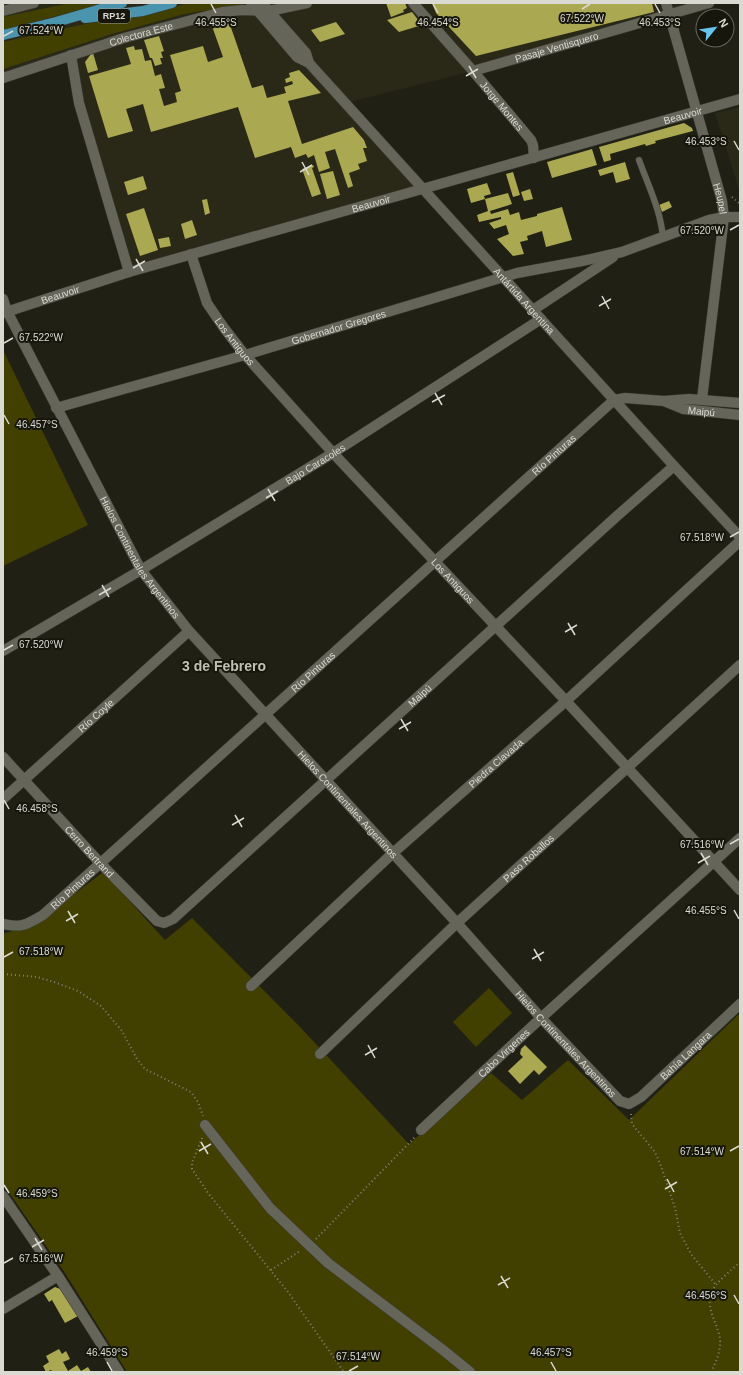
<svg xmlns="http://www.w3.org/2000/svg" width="743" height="1375" viewBox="0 0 743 1375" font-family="Helvetica,sans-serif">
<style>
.built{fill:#2a2918}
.green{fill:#424000}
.building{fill:#aba852}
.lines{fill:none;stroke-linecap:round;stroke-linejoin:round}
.service-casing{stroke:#3c3b35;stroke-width:7}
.minor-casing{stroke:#3c3b35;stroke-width:11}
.tertiary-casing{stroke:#3c3b35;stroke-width:11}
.primary-casing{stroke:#3c3b35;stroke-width:11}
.path{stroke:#818178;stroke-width:2;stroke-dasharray:1 3;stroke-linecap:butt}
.service{stroke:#656559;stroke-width:6}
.minor{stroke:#656559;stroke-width:10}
.tertiary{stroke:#656559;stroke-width:10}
.primary{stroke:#4b94ad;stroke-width:10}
.ticks{fill:none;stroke:#dadad3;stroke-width:1.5}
.labels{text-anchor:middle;stroke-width:4;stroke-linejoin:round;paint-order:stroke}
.shield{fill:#16160c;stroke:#9f9f97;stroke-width:1}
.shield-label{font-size:9px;font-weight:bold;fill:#dadad3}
.street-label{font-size:10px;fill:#dadad3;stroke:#16160c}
.district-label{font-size:14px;font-weight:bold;fill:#c1c1b3;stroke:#16160c}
.ticks-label{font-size:10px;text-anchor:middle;fill:#dadad3;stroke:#16160c;stroke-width:4;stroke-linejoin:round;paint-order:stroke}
</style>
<rect width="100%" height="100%" fill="#202015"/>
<g class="built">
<polygon points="3,3 709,3 473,71 345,103 424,189 129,272 71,55 3,78"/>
<polygon points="740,107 740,192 715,113"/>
</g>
<g class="green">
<polygon points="70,3 106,3 3,30 3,17"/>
<polygon points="188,3 247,3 247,4 184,14 112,34 3,69 3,42 80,25 168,9"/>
<polygon points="3,350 88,525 3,566"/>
<polygon points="103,872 165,940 192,918 301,1028 409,1144 491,1073 522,1100 568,1060 629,1120 740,1013 740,1372 127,1372 65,1273 3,1184 3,934 37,923"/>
<polygon points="489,988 512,1013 476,1047 453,1022"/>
</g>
<g class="building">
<polygon points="386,3 405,3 407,8 403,10 404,12 391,17"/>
<polygon points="432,3 652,3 654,12 476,56 436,13"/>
<polygon points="412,12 422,25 399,32 387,20"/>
<polygon points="228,19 252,88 263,85 267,98 286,93 284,87 293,84 292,81 286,83 285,79 290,77 289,73 299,70 321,93 288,101 302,144 353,127 364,140 367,148 363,148 367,161 358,164 360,169 349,173 353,186 348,188 335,149 325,152 330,168 319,172 314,155 308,158 306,154 295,158 291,147 255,158 238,107 151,132 143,104 126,109 133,131 108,138 89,76 131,64 126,48 134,46 135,50 142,49 145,61 151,60 155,76 161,74 165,88 159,89 164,106 177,102 175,93 181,91 170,55 203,46 208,62 223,57 213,29 217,22"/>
<polygon points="336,22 345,34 320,42 311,30"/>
<polygon points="159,36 164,51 161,52 163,58 160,58 162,64 155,66 152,58 150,58 144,40"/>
<polygon points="93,53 98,70 88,73 85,62 91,54"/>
<polygon points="684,123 692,128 693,131 655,141 656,143 646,146 645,144 610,154 611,160 604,162 599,147"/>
<polygon points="592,149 597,165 552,178 547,162"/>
<polygon points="625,162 630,179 616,183 613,172 600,176 598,170"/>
<polygon points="313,165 314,167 312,168 321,194 312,197 302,169"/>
<polygon points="333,171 340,195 327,199 320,174"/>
<polygon points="513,172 520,195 513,197 506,174"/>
<polygon points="143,176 147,189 128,195 124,182"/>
<polygon points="487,183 491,194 484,196 485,199 508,193 512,204 490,211 491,214 508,209 510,215 519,212 521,220 537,216 537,214 562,207 572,240 546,247 542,231 527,236 528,240 520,242 524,254 513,256 497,239 509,234 506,225 494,229 489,223 501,219 501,217 479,222 477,215 488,211 485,199 471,203 467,189"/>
<polygon points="530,189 533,199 524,201 521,192"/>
<polygon points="207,199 210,213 205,215 202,200"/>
<polygon points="669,201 672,207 662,212 659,205"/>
<polygon points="144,208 158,250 140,256 126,214"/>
<polygon points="192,220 197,235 185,239 181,224"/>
<polygon points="169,237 171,246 160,248 158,239"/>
<polygon points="525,1045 547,1067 539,1075 534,1070 520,1084 508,1071 523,1057 520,1054 521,1049"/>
<polygon points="55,1287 63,1290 78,1316 65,1323 52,1300 49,1302 44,1294"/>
<polygon points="59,1349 62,1354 66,1351 70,1359 63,1362 68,1371 77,1365 81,1371 88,1367 91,1372 53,1372 51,1370 46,1372 43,1366 49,1362 46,1356"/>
</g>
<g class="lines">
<defs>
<path id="service" d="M639 160C648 185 661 211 663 238"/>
<g id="minor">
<path id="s1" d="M413 3 473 71 531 140 533 145 534 158"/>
<path id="s2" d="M666 3 722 201 724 217 702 399"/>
<polyline points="3,11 34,3"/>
<polyline points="71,55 79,103 129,272"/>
<path id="s3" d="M473 71 709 3"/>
<path id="s4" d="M3 78 124 38 222 12 242 10 269 11 307 3"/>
<path id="s5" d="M191 254 207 303 224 328 245 355 333 453 566 701 740 890"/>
<path id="s6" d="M3 299 7 311 141 570 189 631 457 923 541 1018 620 1101 629 1104 641 1097 740 1004"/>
<polyline points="533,310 613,257"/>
<path id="s7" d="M3 313 129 272 740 99"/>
<path id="s8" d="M666 402 683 409 740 415"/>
<path id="s9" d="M56 408 245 355 517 273 582 261 622 252 709 220 724 217H740"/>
<path id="s10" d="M3 651 141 570 333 453 541 319"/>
<path id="s11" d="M3 757 100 863 157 921 164 923 173 919 617 516 674 466"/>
<path id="s12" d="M3 799 189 631"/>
<path id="s13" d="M3 924C22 928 26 925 43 915L614 400 625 398 664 401 689 399 740 403"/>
<path id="s14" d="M251 986 393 853 566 701 740 541"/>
<path id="s15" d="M320 1054 457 923 740 665"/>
<polyline points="205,1125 270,1208 328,1263 443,1350 470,1372"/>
<path id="s16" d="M421 1130 541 1018 740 838"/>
<polyline points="3,1196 58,1276 119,1372"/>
<polyline points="3,1309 58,1276"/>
</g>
<g id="tertiary">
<path id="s17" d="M251 3 297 57 309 63 674 466 740 537"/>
<polyline points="262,3 306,53 309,63"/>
</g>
<g id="primary">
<polyline points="85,18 143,11 172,3"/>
<polyline points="3,35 56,22 122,3"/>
</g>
</defs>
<use href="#service" class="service-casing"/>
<use href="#minor" class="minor-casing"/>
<use href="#tertiary" class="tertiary-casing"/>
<use href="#primary" class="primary-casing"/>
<g class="path">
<polyline points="732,197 740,204"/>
<polyline points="3,974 37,977 54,982 78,991 101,1006 122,1031 137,1059 145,1069 191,1092 198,1102 203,1116"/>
<polyline points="631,1114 632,1124 655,1152 661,1166 675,1208 680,1233 691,1254 716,1285"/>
<polyline points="202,1138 192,1163 192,1169 208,1193 288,1292 344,1372"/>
<polyline points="316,1239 415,1137"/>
<polyline points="271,1270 300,1251"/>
<path d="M711 1372C716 1362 721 1351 720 1339 718 1324 706 1310 711 1294 714 1283 732 1270 740 1262"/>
</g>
<use href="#service" class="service"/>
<use href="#minor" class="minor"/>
<use href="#tertiary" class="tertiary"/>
<use href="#primary" class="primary"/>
</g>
<path class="ticks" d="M211 4 216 13M433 4 438 13M655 4 660 13M582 9 590 4M4 36 13 31M469 66 476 78M466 76 478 69M734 141 739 150M302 162 309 175M300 172 312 165M730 230 739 225M136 259 143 271M133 268 145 261M602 296 609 309M599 306 611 299M4 343 13 338M435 393 442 405M432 402 445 395M4 415 9 424M268 489 275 501M266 498 278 491M730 537 739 532M102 585 109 597M99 595 111 588M568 623 575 635M565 632 577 625M4 650 13 645M401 719 408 731M399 729 411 722M4 800 9 809M235 815 242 827M232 825 244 818M730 844 739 839M701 853 708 865M698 863 710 856M734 910 739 919M68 911 75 923M66 921 78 914M534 949 541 961M4 957 13 952M532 959 544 952M368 1045 375 1058M365 1055 377 1048M201 1142 208 1154M199 1151 211 1144M730 1151 739 1146M667 1179 674 1192M4 1185 9 1193M665 1189 677 1182M35 1238 42 1250M32 1247 44 1240M4 1263 13 1258M501 1276 508 1288M498 1285 510 1278M734 1295 739 1304M107 1362 112 1371M551 1362 556 1371M349 1371 358 1366"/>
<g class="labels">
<rect class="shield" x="98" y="9" width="32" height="14" rx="3"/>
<g class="shield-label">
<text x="114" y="19">RP12</text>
</g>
<g class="street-label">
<text dy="4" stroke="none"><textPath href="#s4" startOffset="145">Colectora Este</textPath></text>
<text dy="4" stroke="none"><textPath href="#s3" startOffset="87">Pasaje Ventisquero</textPath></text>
<text dy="4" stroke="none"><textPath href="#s1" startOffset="136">Jorge Montes</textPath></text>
<text dy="4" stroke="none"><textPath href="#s7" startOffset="708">Beauvoir</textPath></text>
<text dy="4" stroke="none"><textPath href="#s2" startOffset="203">Heupel</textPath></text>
<text dy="4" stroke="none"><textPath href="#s7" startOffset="384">Beauvoir</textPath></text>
<text dy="4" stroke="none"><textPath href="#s7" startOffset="60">Beauvoir</textPath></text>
<text dy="4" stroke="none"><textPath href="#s17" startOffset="405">Antártida Argentina</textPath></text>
<text dy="4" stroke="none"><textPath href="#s9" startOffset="294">Gobernador Gregores</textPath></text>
<text dy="4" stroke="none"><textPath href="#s5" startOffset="99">Los Antiguos</textPath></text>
<text dy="4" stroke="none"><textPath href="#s8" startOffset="37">Maipú</textPath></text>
<text dy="4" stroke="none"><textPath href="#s13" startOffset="730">Río Pinturas</textPath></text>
<text dy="4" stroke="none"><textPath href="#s10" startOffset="364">Bajo Caracoles</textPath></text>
<text dy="4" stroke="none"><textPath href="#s6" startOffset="293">Hielos Continentales Argentinos</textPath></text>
<text dy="4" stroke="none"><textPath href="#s5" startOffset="423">Los Antiguos</textPath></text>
<text dy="4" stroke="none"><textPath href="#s13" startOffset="406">Río Pinturas</textPath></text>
<text dy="4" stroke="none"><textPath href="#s11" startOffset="575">Maipú</textPath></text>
<text dy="4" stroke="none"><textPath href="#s12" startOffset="125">Río Coyle</textPath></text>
<text dy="4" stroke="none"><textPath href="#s14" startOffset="331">Piedra Clavada</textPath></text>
<text dy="4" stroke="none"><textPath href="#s6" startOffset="617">Hielos Continentales Argentinos</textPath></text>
<text dy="4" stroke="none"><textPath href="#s11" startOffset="128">Cerro Bertrand</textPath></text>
<text dy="4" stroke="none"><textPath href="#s15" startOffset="286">Paso Roballos</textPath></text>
<text dy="4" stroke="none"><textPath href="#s13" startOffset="82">Río Pinturas</textPath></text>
<text dy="4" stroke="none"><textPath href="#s6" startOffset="941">Hielos Continentales Argentinos</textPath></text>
<text dy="4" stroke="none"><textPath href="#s16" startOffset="113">Cabo Virgenes</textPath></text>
<text dy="4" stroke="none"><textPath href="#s6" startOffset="1104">Bahía Langara</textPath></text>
</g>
<g class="district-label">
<text x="224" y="671">3 de Febrero</text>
</g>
</g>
<g class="ticks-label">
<text x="582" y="22">67.522°W</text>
<text x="216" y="26">46.455°S</text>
<text x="438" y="26">46.454°S</text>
<text x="660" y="26">46.453°S</text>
<text x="41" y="34">67.524°W</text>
<text x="706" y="145">46.453°S</text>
<text x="702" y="234">67.520°W</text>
<text x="41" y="341">67.522°W</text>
<text x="37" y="428">46.457°S</text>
<text x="702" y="541">67.518°W</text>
<text x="41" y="648">67.520°W</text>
<text x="37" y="812">46.458°S</text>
<text x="702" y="848">67.516°W</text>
<text x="706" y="914">46.455°S</text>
<text x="41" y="955">67.518°W</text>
<text x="702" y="1155">67.514°W</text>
<text x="37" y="1197">46.459°S</text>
<text x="41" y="1262">67.516°W</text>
<text x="706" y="1299">46.456°S</text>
<text x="107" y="1356">46.459°S</text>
<text x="551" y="1356">46.457°S</text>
<text x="358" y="1360">67.514°W</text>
</g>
<rect width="743" height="1375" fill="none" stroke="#dadad3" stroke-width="8"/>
<g transform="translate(715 28) rotate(60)"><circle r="19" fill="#16160c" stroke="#64645c"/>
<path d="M0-3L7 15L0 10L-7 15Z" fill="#66c4ef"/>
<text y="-6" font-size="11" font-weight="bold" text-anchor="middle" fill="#dadad3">N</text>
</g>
</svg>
